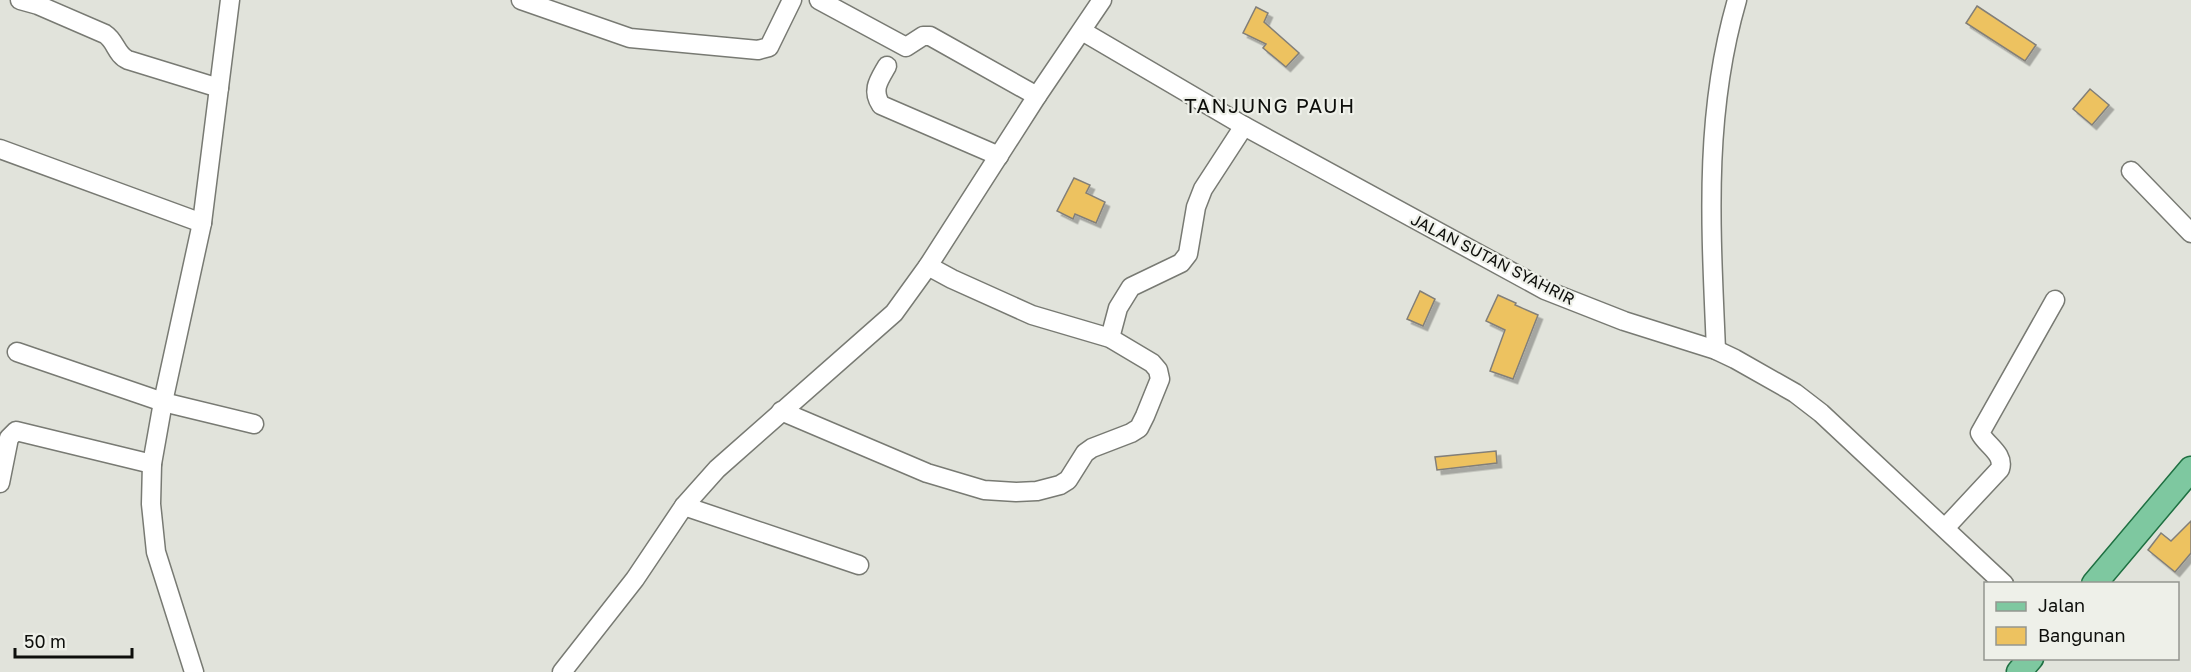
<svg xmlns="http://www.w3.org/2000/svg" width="2191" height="672" viewBox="0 0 2191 672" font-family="'Golos Text',sans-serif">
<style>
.building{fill:#edc260;stroke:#827f79;stroke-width:1.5;filter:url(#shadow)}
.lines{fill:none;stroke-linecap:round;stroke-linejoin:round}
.minor-casing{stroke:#787a73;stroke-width:21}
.major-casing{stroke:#1f7042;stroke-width:27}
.minor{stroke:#fff;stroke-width:18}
.major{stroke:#7ec8a0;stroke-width:24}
.labels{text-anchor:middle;stroke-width:4.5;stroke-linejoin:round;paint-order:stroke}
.street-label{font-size:16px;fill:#0d0e0b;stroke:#eef0e9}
.quarter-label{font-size:20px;letter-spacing:1.5px;fill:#0d0e0b;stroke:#eef0e9}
</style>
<defs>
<filter id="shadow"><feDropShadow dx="4.5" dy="4.5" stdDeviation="0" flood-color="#0004"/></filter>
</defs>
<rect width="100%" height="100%" fill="#e1e3db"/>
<g class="building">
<polygon points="1977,6 2036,45 2025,61 1966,23"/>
<polygon points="1256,7 1268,13 1264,22 1299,53 1286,67 1263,48 1266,44 1243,33"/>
<polygon points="2090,89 2109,105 2092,125 2073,109"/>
<polygon points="1074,178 1090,185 1086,193 1105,202 1096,223 1075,214 1073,219 1057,211"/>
<polygon points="1420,291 1435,299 1423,326 1407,319"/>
<polygon points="1498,295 1516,303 1515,305 1538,315 1513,379 1490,371 1505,330 1486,321"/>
<polygon points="1496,451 1497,463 1437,470 1435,457"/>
<polygon points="2191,521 2191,553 2175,572 2148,550 2161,533 2171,541"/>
</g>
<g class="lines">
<defs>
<g id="minor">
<path d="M20 0 38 5 105 34C116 41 116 55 128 60L219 88"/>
<polyline points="521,0 630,38 758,50 769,47 792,0"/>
<polyline points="819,0 906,47 923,36 930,36 1037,96"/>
<polyline points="1082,31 1244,126 1545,290 1624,321 1716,350 1735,359 1795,393 1821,413 2004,584"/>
<path d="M887 66C879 80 871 90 881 105L999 156"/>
<polyline points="0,149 202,223"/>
<polyline points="2131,171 2191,233"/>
<polyline points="1110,338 1118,308 1131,287 1181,263 1188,254 1196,207 1203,189 1244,126"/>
<path d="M1716 350C1711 230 1703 117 1737 0"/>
<polyline points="17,352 163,402 254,424"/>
<polyline points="781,411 927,473 984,490 1016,492 1037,491 1060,485 1068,480 1085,453 1092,448 1131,433 1139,428 1145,416 1160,379 1158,370 1152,363 1110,338 1032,315 952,279 928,266"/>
<polyline points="0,483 9,438 16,431 152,464"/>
<polyline points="684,506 859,565"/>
<path d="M1945 528 2000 469C2005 454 1986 445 1980 433L2055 300"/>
<polyline points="194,672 156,552 151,504 152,464 163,402 202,223 230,0"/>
<polyline points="562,672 635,579 684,506 717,469 894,313 928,266 1037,96 1102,0"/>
</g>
<g id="major">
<polyline points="2094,584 2191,469"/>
<polyline points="2019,672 2031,658"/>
</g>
</defs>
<use href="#minor" class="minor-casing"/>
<use href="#major" class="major-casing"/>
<use href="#minor" class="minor"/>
<use href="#major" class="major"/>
</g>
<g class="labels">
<g class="street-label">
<text transform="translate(1493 259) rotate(27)" y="6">JALAN SUTAN SYAHRIR</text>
</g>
<g class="quarter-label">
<text x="1270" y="113">TANJUNG PAUH</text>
</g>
</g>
<rect x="1984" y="582" width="195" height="78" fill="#eef0e9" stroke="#949690" stroke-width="1.5"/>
<rect x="1996" y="602" width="30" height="9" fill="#7ec8a0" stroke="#949690" stroke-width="1.5"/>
<text x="2038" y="612" font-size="18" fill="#0d0e0b">Jalan</text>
<rect x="1996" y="627" width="30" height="18" fill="#edc260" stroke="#949690" stroke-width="1.5"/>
<text x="2038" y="642" font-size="18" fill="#0d0e0b">Bangunan</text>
<path d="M15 648v9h117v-9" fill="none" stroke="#0d0e0b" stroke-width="3"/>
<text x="24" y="648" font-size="18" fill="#0d0e0b" stroke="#eef0e9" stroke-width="4.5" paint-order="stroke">50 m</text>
</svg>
